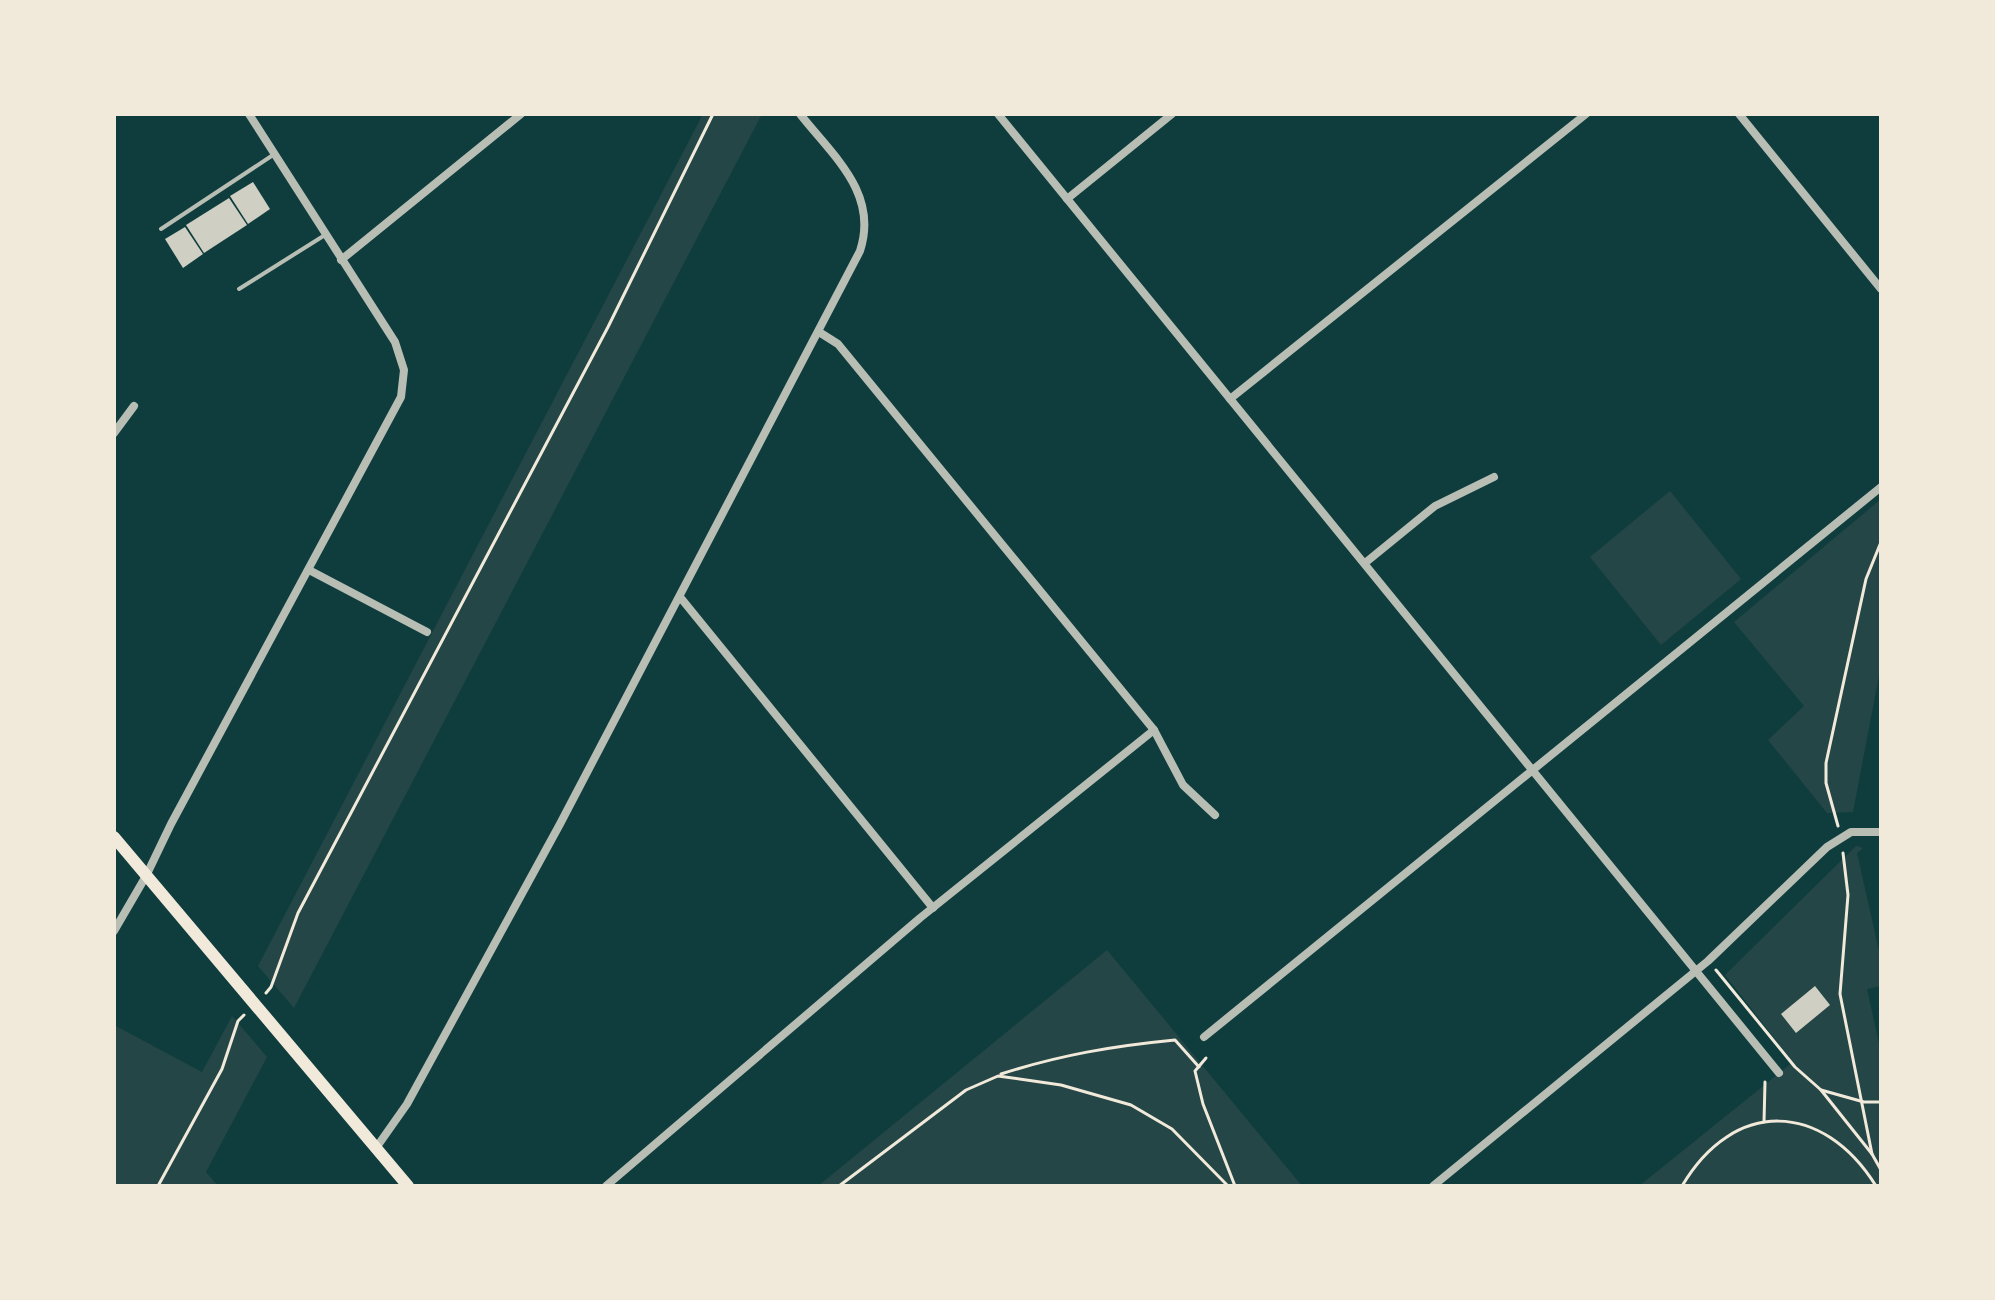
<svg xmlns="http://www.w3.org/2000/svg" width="1995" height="1300" viewBox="0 0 1995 1300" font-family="'IBM Plex Sans',sans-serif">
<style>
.green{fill:#244646}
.building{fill:#cfcfc3}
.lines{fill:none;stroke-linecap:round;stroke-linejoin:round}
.path{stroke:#f1e9da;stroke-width:3}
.service{stroke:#b8beb3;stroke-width:4}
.minor{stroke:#b8beb3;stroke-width:8}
.secondary{stroke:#f1e9da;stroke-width:12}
</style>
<rect width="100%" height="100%" fill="#0f3d3e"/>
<g class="green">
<polygon points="703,114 762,114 294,1008 258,966"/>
<polygon points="1670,491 1741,579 1661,645 1590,557"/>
<polygon points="1881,499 1881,665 1853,812 1827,813 1768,740 1804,706 1734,622"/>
<polygon points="1856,846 1863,848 1857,853 1881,960 1881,986 1867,989 1881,1053 1881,1186 1639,1186 1793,1062 1725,975"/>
<polygon points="1107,950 1302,1186 818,1186"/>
<polygon points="232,1016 267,1057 206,1172 218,1186 114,1186 114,1025 202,1072"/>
</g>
<g class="building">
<polygon points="253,182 270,209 248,224 230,196"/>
<polygon points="229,198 247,225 204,253 186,225"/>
<polygon points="185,227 203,254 183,268 165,239"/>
<polygon points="1815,986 1830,1005 1796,1033 1781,1014"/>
</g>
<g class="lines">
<g class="path">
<polyline points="1838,826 1826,783 1826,763 1866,579 1881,542"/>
<polyline points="1843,853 1848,895 1840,994 1872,1154"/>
<polyline points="1716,970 1795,1067 1821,1090 1872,1154 1881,1170"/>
<polyline points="266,993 271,987 298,913 608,327 713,114"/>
<polyline points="1206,1058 1195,1071 1203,1104 1235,1186"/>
<path d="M1001 1074C1060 1055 1113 1046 1175 1040L1199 1067"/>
<polyline points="1821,1090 1864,1102 1881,1102"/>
<polyline points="1764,1122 1765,1082"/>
<polyline points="158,1186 222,1069 238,1021 244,1015"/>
<polyline points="839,1186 966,1090 998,1076 1061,1085 1131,1105 1172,1129 1228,1186"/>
<path d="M1682 1186C1734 1098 1823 1101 1876 1186"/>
</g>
<g class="service">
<polyline points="161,229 273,155"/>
<polyline points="239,289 325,235"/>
</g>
<g class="minor">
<polyline points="998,114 1779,1073"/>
<polyline points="1739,114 1881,289"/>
<polyline points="1067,199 1172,114"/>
<polyline points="341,260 521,114"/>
<polyline points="1230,399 1586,114"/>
<polyline points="114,433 134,406"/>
<polyline points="1365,563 1435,506 1494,477"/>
<polyline points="309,570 427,632"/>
<polyline points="680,597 933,908"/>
<polyline points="1154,730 1183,785 1215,815"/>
<polyline points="114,931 146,876 171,824 401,397 404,370 395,342 249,114"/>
<polyline points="1204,1037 1881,487"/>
<path d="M376 1148 407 1104 560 824 860 251C879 193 833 156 800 114"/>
<polyline points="606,1186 920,918 1154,730 838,344 819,332"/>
<polyline points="1433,1186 1708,961 1827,847 1851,832 1881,832"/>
</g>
<polyline class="secondary" points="114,837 408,1186"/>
</g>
<rect width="1995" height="1300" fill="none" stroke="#f1e9da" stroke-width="232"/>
</svg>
